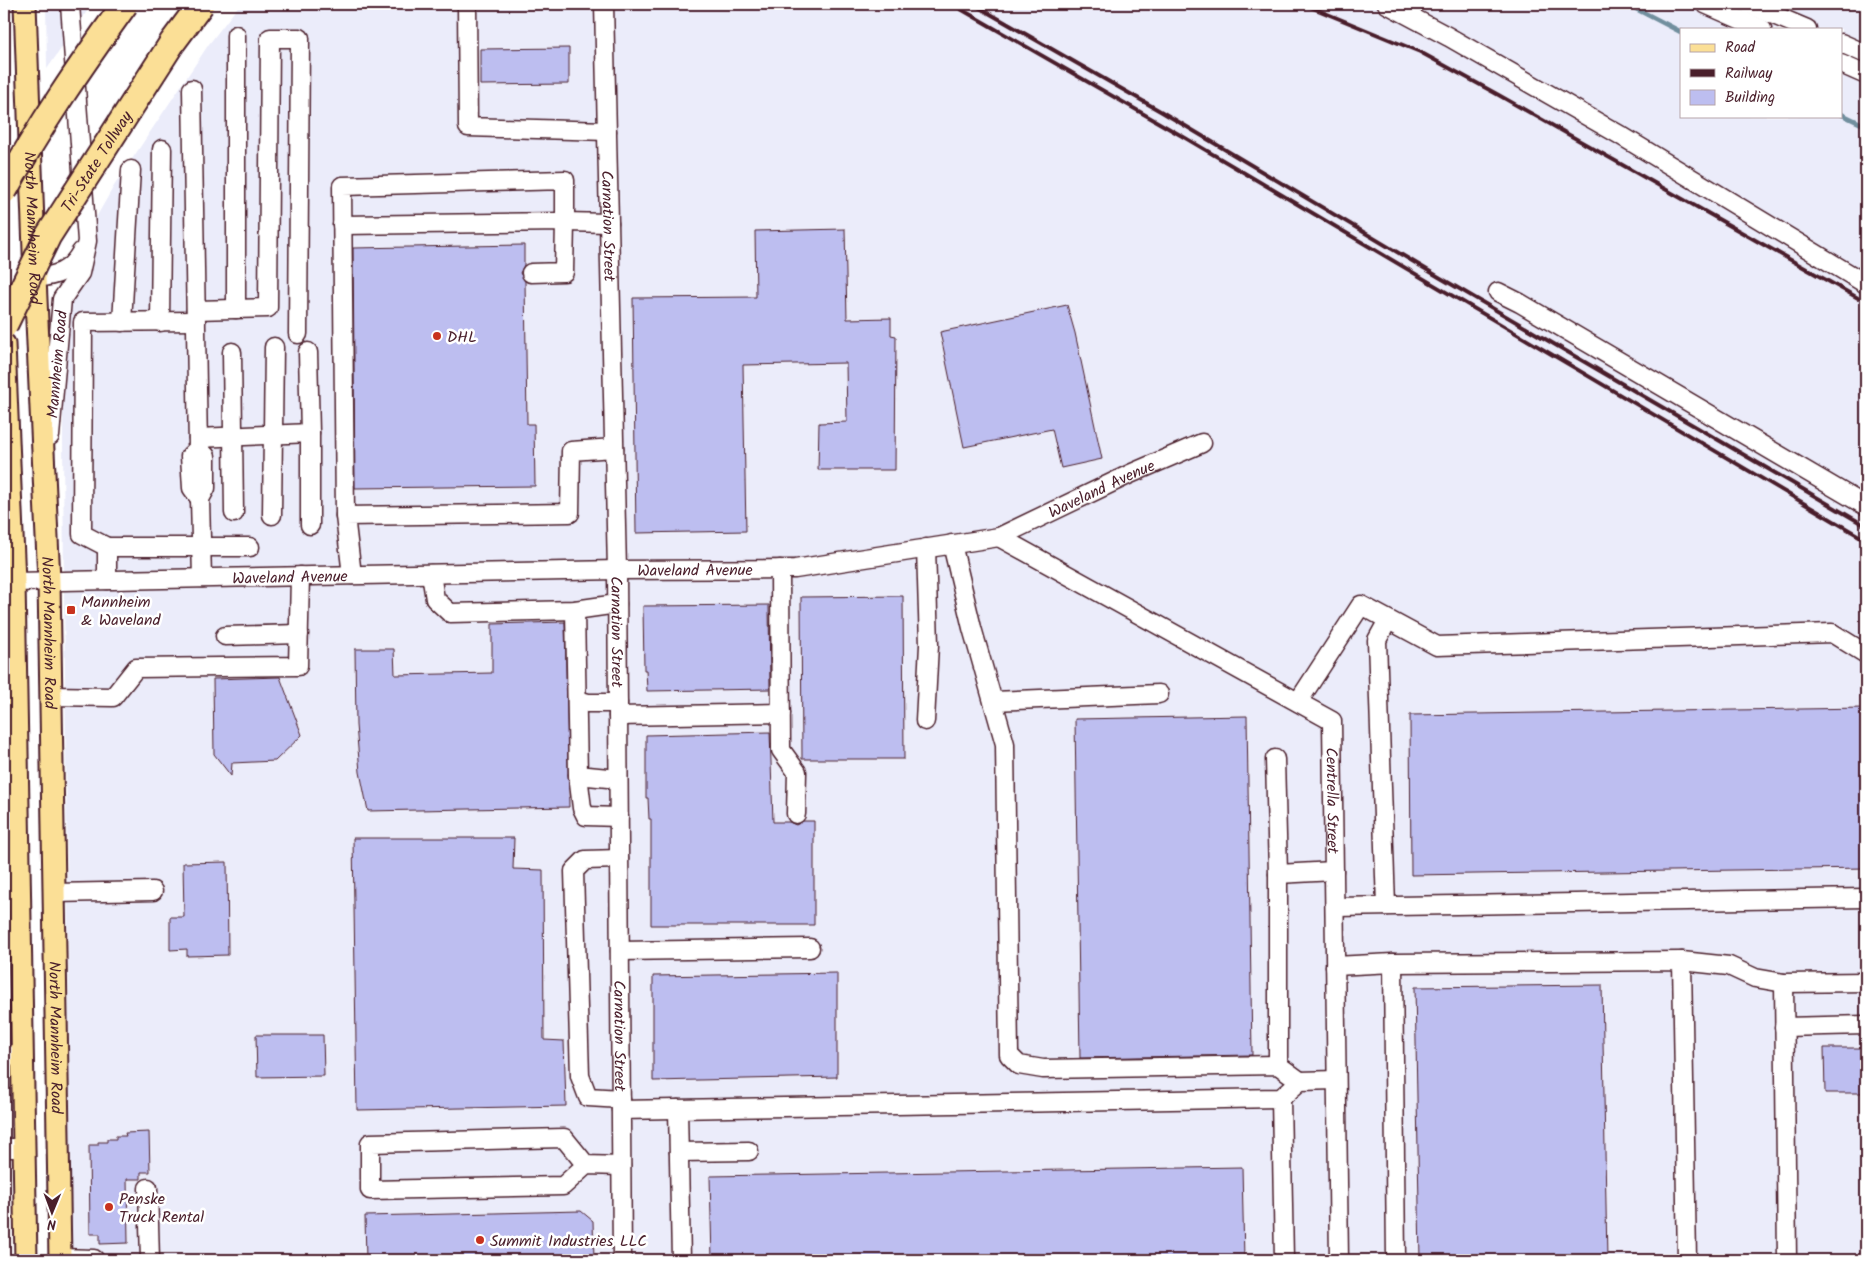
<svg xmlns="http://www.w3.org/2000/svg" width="1870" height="1264" viewBox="0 0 1870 1264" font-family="Kalam,sans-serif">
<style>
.built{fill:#ebecfa;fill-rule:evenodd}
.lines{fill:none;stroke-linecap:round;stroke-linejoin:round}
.stream{stroke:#718f9e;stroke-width:5}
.building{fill:#bdbef0;stroke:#4a1f2b}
.minor-casing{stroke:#4a1f2b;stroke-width:21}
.major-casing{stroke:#4a1f2b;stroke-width:25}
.minor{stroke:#fff;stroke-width:18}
.major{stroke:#fbdf96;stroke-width:21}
.rail{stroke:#4a1f2b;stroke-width:4}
.highway-bridge-casing{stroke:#4a1f2b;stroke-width:29;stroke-linecap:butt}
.highway-bridge{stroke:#fbdf96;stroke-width:25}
.poi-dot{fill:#c8321e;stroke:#fff;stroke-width:2}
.labels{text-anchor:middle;stroke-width:5;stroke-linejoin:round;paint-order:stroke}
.street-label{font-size:16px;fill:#4a1f2b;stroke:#fff}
.poi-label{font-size:16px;fill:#4a1f2b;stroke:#fff;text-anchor:start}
</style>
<rect width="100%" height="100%" fill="#fff"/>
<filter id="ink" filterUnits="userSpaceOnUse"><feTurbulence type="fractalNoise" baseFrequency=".02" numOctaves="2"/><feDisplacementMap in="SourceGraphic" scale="10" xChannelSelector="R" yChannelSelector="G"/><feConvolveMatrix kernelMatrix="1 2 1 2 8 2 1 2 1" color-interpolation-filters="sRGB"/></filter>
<g filter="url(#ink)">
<g class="built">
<polygon points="46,4 92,4 47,69 47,68"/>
<path d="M240 4H1866V1260H72L64 595 62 277 114 186 209 44ZM1681 29H1841V116H1681Z"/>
</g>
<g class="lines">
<g class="stream">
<polyline points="1627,4 1681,32"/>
<polyline points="1841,114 1866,126"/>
</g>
</g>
<g class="building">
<polygon points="569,48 569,84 480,85 480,49"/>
<polygon points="845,229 847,319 891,318 891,335 896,336 895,470 818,470 819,423 847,422 846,363 743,365 746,531 636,533 633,298 756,297 755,231"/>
<polygon points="524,245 524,265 520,273 525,281 527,424 534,424 535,486 355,488 353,248"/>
<polygon points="1067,305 1075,333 1102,459 1061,468 1052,429 964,447 940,332"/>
<polygon points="903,596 904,759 802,759 801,597"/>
<polygon points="769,605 770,689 647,691 646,670 644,670 643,606"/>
<polygon points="565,622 569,807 368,811 360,772 356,725 355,649 394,649 395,675 492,673 492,624"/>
<polygon points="280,677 302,735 275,761 232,763 231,776 214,754 213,679"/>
<polygon points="1866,708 1866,868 1411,875 1410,715"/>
<polygon points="1247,716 1252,1055 1080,1058 1075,719"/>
<polygon points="770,732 773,822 789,822 796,825 803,821 814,821 814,925 651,925 651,819 649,819 648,798 646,798 646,735"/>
<polygon points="353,838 514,838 513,869 543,870 544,1040 564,1041 566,1106 357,1110"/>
<polygon points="227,862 228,955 187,956 187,949 170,950 170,917 184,917 183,863"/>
<polygon points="837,973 837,1077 653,1081 653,976"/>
<polygon points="1602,985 1607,1260 1420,1260 1415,987"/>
<polygon points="256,1035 323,1035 324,1076 257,1077"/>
<polygon points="1824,1048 1866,1048 1866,1093 1825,1093"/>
<polygon points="149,1132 150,1172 141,1172 141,1179 127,1179 128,1243 100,1244 100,1234 90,1234 89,1145 98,1145 98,1142 107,1142 107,1139 116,1139 116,1136 126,1136 125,1133"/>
<polygon points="1242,1167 1244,1260 712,1260 710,1176"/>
<polygon points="581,1211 593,1221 594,1260 366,1260 365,1216"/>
</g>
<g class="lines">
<defs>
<g id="minor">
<polyline points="467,4 468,127 607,131"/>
<path id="s1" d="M604 4 617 570 622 1260"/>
<polyline points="1387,4 1449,37 1620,135 1866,284"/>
<polyline points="1705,4 1762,29"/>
<polyline points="1748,4 1807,29"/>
<polyline points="1841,43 1866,54"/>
<polyline points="1841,64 1866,75"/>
<polyline points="192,89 198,448 190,456 192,488 200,499"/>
<polyline points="342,225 565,222 564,272 531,273"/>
<path d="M35 278C56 276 70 272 81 252"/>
<polyline points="1498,292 1520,303 1866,506"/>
<polyline points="236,309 236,35"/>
<polyline points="196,310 268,308 270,38 300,38 298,334"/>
<polyline points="122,322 131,170"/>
<polyline points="160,322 162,149"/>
<polyline points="232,352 234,513"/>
<polyline points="308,352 310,433"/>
<path id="s2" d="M50 436 62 299 80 273 87 241 70 4"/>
<polyline points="198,438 310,433 310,525"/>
<polyline points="198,448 206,456 206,488 200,499 202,578"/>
<polyline points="272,515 274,347"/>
<polyline points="345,516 342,186 565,180 565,222 609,223"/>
<path id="s3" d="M999 537 1332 721 1339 1260"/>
<polyline points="952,544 972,628 1005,744 1009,1055 1019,1065 1043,1069 1278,1065 1300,1081"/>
<polyline points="107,547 82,534 83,322 196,321"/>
<polyline points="780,569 781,750 797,772 796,814"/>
<polyline points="431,574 435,599 450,613 575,610 617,604"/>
<polyline points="352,575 345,516 570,513 571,451 614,448"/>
<polyline points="107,580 107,547 250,547"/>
<path id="s4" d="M14 582 617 570 795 569 999 537 1130 474 1202 443"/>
<polyline points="575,610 578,775 582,808 586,816 619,817"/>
<polyline points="225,636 299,634"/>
<polyline points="51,696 113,697 136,668 298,666 300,576"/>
<polyline points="577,700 588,703 618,703"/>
<polyline points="993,701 1159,694"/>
<polyline points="1298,702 1361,605 1437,646 1832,633 1866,654"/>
<polyline points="618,716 781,713"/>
<polyline points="925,721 929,645 926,548"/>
<polyline points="1275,759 1278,874 1278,1065"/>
<polyline points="578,775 618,779"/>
<polyline points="619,859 585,860 574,871 580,1076 588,1097 621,1099"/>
<polyline points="1278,874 1334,871"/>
<polyline points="54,893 153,891"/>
<polyline points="1386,906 1377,640 1388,620"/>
<polyline points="1335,907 1866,898"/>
<polyline points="620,951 810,948"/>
<polyline points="1682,961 1729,966 1755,978 1784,983 1866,982"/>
<polyline points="1393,963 1396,1260"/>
<polyline points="1335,966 1393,963 1682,961 1687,1260"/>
<polyline points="1784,983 1787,1260"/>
<polyline points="1784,1027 1866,1025"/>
<polyline points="4,1056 22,1055"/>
<polyline points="1281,1098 1284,1260"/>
<polyline points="678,1109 681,1260"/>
<polyline points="621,1110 1281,1098 1300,1081 1336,1080"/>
<polyline points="4,1148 24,1148"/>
<polyline points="679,1152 749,1151"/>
<polyline points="586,1165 564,1138 370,1143 370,1190 563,1186 586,1165 621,1166"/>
<polyline points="148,1188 150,1260"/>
<polyline points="60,1258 94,1259 95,1260"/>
</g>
<g id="major">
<path id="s5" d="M25 4 35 278 49 581 60 1260"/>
<polyline points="4,344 14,582 26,1260"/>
</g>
</defs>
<use href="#minor" class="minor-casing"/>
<use href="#major" class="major-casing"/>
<use href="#minor" class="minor"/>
<use href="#major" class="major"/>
<g class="rail">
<polyline points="952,4 1182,136 1866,540"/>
<polyline points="973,4 1162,112 1439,277 1866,526"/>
<polyline points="1308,6 1420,52 1495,93 1858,298"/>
</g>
<defs>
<g id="highway-bridge">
<path d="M4 191C39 126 82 64 125 4"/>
<path id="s6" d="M4 326 48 236 172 43 201 4"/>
</g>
</defs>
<use href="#highway-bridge" class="highway-bridge-casing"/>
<use href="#highway-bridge" class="highway-bridge"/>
</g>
</g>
<g class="poi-dot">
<circle cx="437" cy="336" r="5"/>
<rect x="66" y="605" width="10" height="10" rx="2.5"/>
<circle cx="109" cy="1207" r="5"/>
<circle cx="480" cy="1240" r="5"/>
</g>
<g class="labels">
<g class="street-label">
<text dy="6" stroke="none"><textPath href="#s6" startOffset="189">Tri-State Tollway</textPath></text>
<text dy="6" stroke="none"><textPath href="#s5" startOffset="224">North Mannheim Road</textPath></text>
<text dy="6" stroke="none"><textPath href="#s1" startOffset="222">Carnation Street</textPath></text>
<text dy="6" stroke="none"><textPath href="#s2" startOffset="72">Mannheim Road</textPath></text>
<text dy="6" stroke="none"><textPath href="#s4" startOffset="1101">Waveland Avenue</textPath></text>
<text dy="6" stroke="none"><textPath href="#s4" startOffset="681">Waveland Avenue</textPath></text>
<text dy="6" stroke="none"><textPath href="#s4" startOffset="276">Waveland Avenue</textPath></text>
<text dy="6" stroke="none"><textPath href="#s5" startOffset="629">North Mannheim Road</textPath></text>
<text dy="6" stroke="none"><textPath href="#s1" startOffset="628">Carnation Street</textPath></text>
<text dy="6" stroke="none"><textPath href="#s3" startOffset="460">Centrella Street</textPath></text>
<text dy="6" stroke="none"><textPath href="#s5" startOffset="1034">North Mannheim Road</textPath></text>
<text dy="6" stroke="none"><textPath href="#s1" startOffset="1032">Carnation Street</textPath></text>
</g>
<g class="poi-label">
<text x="447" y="342">DHL</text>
<text x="81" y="607">Mannheim<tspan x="81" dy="18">&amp; Waveland</tspan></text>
<text x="119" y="1204">Penske<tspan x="119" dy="18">Truck Rental</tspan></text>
<text x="490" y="1246">Summit Industries LLC</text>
</g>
</g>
<rect width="1870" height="1264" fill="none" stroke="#fff" stroke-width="20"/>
<rect x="10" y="10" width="1850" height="1244" fill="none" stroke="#4a1f2b" stroke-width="2" filter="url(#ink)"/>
<rect x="1680" y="28" width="162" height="90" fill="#ffffff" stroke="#b7a5aa"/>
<rect x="1690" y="44" width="25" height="8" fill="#fbdf96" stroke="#b7a5aa"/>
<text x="1725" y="52" font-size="15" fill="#4a1f2b">Road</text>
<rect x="1690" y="69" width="25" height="8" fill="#4a1f2b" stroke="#b7a5aa"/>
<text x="1725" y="78" font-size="15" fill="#4a1f2b">Railway</text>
<rect x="1690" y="90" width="25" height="15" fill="#bdbef0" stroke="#b7a5aa"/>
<text x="1725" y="102" font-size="15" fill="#4a1f2b">Building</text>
<g transform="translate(52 1212) rotate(181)" stroke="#ffffff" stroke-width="4" paint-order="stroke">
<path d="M0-4L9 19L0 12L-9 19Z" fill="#4a1f2b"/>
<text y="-8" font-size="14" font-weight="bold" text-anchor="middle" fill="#4a1f2b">N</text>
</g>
</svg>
